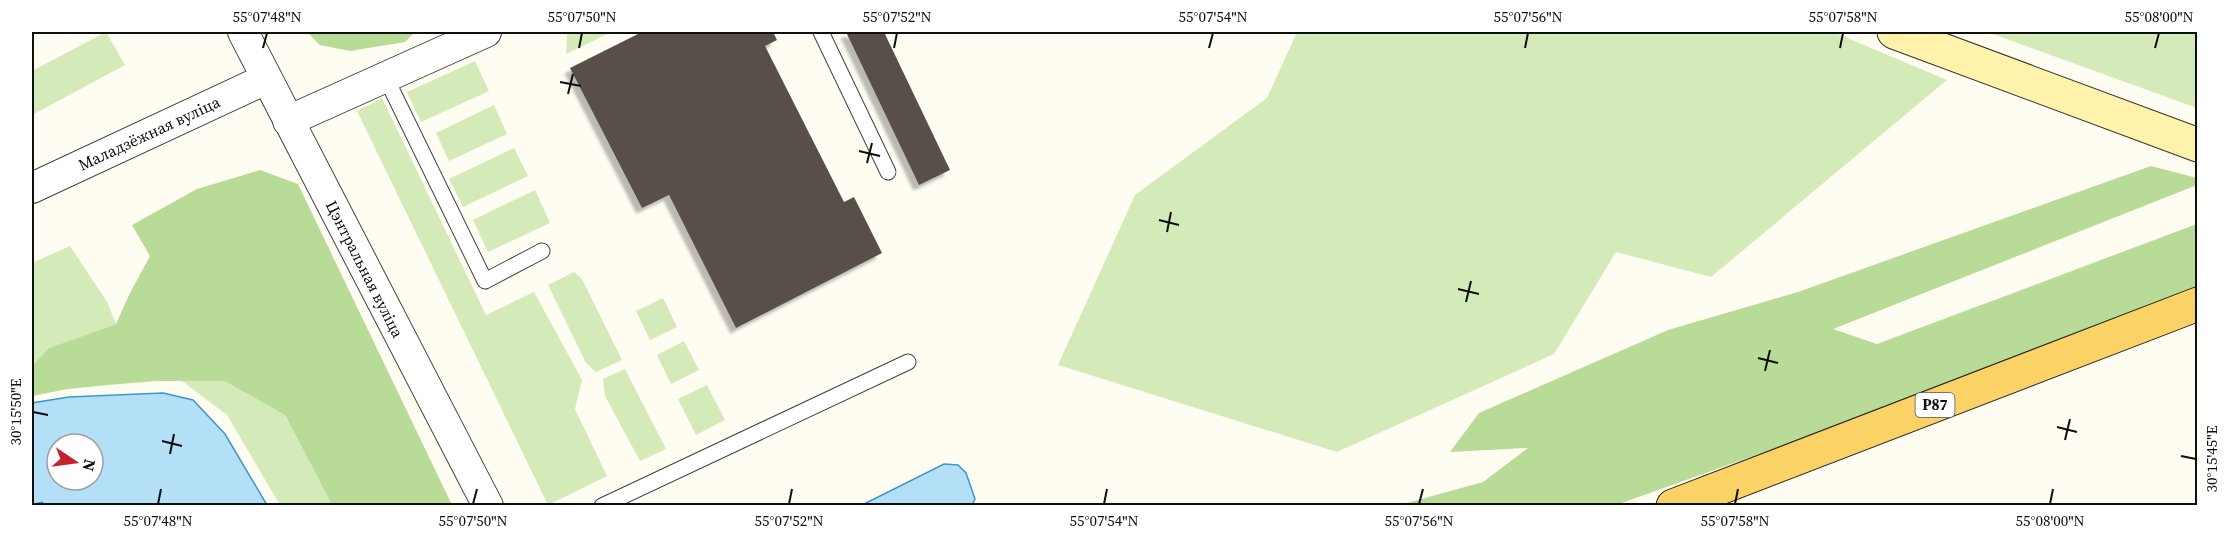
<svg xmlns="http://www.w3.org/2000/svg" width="2229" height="537" viewBox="0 0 2229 537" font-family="'Source Serif 4',serif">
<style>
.green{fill:#d4ebb9}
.forest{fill:#b8dc98}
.water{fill:#b4e0f7;stroke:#3998d0;stroke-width:1.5;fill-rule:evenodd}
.building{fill:#584f4b;filter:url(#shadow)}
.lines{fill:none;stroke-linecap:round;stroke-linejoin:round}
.lane-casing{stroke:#424242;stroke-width:17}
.street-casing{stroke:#424242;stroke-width:32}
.secondary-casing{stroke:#313131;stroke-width:35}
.primary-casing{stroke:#202020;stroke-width:35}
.lane{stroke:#fff;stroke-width:15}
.street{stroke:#fff;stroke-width:30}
.secondary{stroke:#fff3ac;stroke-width:33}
.primary{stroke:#fbd265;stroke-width:33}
.ticks{fill:none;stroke:#0f0f0f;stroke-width:2}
.labels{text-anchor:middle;stroke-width:6;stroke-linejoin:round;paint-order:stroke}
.shield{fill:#fff;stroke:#575757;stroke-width:1.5}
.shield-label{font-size:15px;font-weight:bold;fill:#0f0f0f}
.street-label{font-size:16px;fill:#0f0f0f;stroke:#fff}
.neatline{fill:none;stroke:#0f0f0f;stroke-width:2}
.ticks-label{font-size:15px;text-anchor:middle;fill:#0f0f0f}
</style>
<defs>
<filter id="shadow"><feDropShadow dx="-5.5" dy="5.5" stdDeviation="1.5" flood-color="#0004"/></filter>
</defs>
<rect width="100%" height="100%" fill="#fffcf1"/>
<g class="green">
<polygon points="106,32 125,65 32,115 32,71"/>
<polygon points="567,32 611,32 566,54"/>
<polygon points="1297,32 1833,32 1947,80 1711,277 1616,252 1554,354 1337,452 1058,365 1135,195 1267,98"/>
<polygon points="1987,32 2197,32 2197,108"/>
<polygon points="475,61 489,91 421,122 407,92"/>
<polygon points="382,98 486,315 534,292 582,380 575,409 607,476 548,505 357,111"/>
<polygon points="494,105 507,134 449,161 436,133"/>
<polygon points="514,148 528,176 463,207 449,179"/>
<polygon points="535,190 550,223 488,252 473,220"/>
<polygon points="70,246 107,302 116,324 49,348 32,366 32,263"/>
<polygon points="574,272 582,279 622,360 596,372 586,363 548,285"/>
<polygon points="663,298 677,327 650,340 636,311"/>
<polygon points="684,341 699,370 671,384 657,355"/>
<polygon points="625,369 666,449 640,461 605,396 603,379"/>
<polygon points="182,381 224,381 285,415 332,505 280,505 227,415"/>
<polygon points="707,385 725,420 696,435 678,399"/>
</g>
<g class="forest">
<polygon points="307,32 415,32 405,42 350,51 320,45"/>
<polygon points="2151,166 2197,178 2197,185 1833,329 1877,344 2197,224 2197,292 2037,355 1616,505 1396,506 1483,482 1528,448 1450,452 1479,413 1668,330 1798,292"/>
<polygon points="260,170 298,184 452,505 332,505 285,415 224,381 156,381 108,385 68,389 32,396 32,366 49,348 116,324 130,293 150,256 132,225 197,189"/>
</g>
<g class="water">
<path d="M163 393 193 400 225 434 267 505 46 506 42 502 32 505V403L69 397ZM57 444H93V480H57Z"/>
<polygon points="944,464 958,465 966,473 975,499 972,505 862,505"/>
</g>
<g class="building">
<polygon points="642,32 773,32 777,40 765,46 844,202 854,197 882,253 736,328 669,195 642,208 570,68"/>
<polygon points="846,32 884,32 950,170 919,185"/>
</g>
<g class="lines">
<defs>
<g id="lane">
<polyline points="821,32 888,172"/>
<polyline points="386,78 485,281 542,251"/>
<polyline points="602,506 908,362"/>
</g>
<g id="street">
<polyline points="243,32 488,506"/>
<polyline points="288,121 486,32"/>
<polyline points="32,188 266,79"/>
</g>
<polyline id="secondary" points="1894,32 2198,145"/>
<polyline id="primary" points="1673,506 2198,304"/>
</defs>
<use href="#lane" class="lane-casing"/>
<use href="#street" class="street-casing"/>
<use href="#secondary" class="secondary-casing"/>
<use href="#primary" class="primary-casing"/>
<use href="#lane" class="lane"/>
<use href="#street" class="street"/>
<use href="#secondary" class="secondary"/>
<use href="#primary" class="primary"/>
</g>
<path class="ticks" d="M263 48 267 33M579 48 582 33M894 48 897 33M1209 48 1213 33M1525 48 1528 33M1840 48 1843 33M2155 48 2159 33M560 82 581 86M568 94 573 74M859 151 880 156M867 163 872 143M1159 220 1179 225M1167 232 1171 212M1458 289 1479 294M1466 302 1471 281M1758 358 1778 363M1765 371 1770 350M33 412 48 415M2057 427 2077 432M2065 440 2070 419M162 441 182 446M170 454 174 434M2181 456 2196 459M158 504 161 489M473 504 477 489M789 504 792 489M1104 504 1107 489M1419 504 1423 489M1735 504 1738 489M2050 504 2053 489"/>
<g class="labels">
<rect class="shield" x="1915.5" y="393" width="39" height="24" rx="4.5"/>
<g class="shield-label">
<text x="1935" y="410">Р87</text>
</g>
<g class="street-label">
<text transform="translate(149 133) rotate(-25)" y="6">Маладзёжная вуліца</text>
<text transform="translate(365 269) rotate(63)" y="6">Цэнтральная вуліца</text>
</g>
</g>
<rect width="2229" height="537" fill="none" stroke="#ffffff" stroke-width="66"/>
<g transform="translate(75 462) rotate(103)"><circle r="28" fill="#ffffff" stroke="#9f9f9f" stroke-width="1.5"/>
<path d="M0-4.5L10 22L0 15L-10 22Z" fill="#c2232f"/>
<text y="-9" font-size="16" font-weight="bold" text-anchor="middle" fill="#0f0f0f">N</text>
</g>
<rect x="33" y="33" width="2163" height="471" class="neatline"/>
<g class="ticks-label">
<text x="267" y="22">55°07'48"N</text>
<text x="582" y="22">55°07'50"N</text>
<text x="897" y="22">55°07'52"N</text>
<text x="1213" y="22">55°07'54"N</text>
<text x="1528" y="22">55°07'56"N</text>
<text x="1843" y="22">55°07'58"N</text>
<text x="2159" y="22">55°08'00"N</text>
<text transform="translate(16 412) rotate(-90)" y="5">30°15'50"E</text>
<text transform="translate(2212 459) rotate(-90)" y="5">30°15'45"E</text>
<text x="158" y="526">55°07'48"N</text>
<text x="473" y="526">55°07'50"N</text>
<text x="789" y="526">55°07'52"N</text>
<text x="1104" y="526">55°07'54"N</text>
<text x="1419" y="526">55°07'56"N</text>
<text x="1735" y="526">55°07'58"N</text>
<text x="2050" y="526">55°08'00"N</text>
</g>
</svg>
